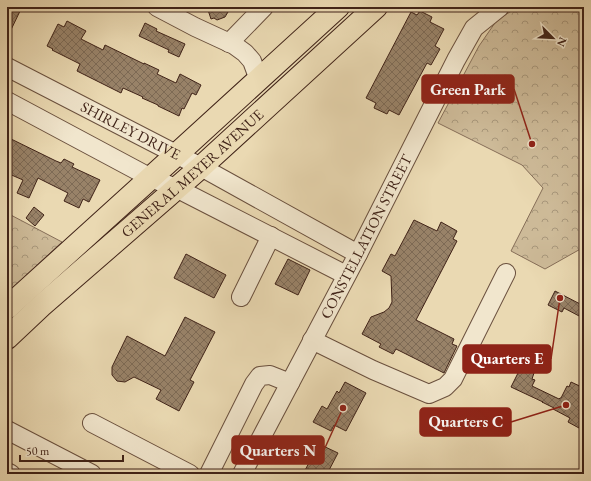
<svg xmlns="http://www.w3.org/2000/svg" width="591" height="481" viewBox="0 0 591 481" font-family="'EB Garamond',serif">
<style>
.park{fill:url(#park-crowns);stroke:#866e58}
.building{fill:url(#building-cross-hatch);stroke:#402318}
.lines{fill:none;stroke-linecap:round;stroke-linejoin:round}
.minor-casing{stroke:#6a503e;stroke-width:20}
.major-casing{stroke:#402318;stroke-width:24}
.minor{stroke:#f1e6cd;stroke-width:18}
.major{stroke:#ead9b2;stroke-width:22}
.labels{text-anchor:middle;stroke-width:3;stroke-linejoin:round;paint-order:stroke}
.street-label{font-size:15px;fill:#402318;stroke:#f1e6cd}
.leader{fill:none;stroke:#8f2418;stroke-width:1.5}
.callout-dot{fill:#8f2418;stroke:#f1e6cd;stroke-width:1.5}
.callout{fill:#8f2418;stroke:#8f2418;stroke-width:1.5}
.callout-label{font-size:16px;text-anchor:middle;font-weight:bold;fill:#fff}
</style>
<defs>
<pattern id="park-crowns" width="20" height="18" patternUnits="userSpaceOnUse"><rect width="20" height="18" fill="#cdba98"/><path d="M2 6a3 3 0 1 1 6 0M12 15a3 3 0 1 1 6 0" fill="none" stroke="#a8977b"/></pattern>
<pattern id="building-cross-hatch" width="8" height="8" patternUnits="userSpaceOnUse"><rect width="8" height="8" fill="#988268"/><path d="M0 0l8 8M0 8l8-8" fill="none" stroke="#7d6a55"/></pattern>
</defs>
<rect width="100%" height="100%" fill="#ead9b2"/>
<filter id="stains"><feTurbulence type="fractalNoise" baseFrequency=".005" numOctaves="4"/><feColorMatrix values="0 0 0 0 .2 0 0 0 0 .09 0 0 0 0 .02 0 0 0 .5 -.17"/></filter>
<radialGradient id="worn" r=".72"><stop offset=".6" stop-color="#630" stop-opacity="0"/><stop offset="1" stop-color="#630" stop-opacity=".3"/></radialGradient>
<g class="park">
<polygon points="518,7 584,7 584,247 545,269 511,251 543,188 522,165 438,123 479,46 497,20"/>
<polygon points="7,213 62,242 7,293"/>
</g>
<g class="building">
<polygon points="7,7 22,7 7,38"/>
<polygon points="207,7 231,7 225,17 217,20 214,18 211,19"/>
<polygon points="420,11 432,17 430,22 444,29 435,46 440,49 431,65 427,63 399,115 389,110 387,114 374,108 376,103 366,98 411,12 417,15"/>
<polygon points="67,21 86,31 81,39 103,50 105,45 144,64 144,63 159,70 157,74 176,83 180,74 201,85 196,95 192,93 184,109 182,108 179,116 158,106 158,105 142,98 143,97 123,88 121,93 77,71 80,64 52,50 53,49 47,46 58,24 64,27"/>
<polygon points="145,23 157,29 156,31 185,44 179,57 168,52 169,50 139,36"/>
<polygon points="7,137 56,161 61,163 64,159 74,164 72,167 100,180 89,202 83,199 79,208 64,201 68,193 38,178 29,198 17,193 23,180 7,173"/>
<polygon points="34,207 44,215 35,226 26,218"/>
<polygon points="414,220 437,231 441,222 457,231 453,239 457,241 416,320 454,339 452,344 457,346 444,373 396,349 393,354 379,347 381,344 362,334 371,317 384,312 389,308 392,302 391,276 382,271 391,254 395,256"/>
<polygon points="186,254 226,275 214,298 174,278"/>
<polygon points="288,259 310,270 298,295 275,284"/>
<polygon points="555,291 584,306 584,317 581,316 581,317 564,308 562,312 548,305"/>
<polygon points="185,317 215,332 190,380 194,382 179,411 156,399 161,390 134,377 125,382 117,381 112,375 112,367 127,336 165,356"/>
<polygon points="521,367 534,373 532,379 535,380 532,386 559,399 560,398 561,398 567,386 569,387 571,382 584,388 584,418 579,428 568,422 570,418 553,409 554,408 542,402 543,402 511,387"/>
<polygon points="345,382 366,393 346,431 334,425 331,431 313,422 322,406 327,409 337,391 339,393"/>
<polygon points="319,444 338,453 327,474 303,474"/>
</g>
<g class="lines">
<defs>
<g id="minor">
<polyline points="157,7 195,27 234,45 245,53 252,61 259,80"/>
<polyline points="229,43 264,7"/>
<path id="s1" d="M7 67 201 167 358 254"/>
<polyline points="7,101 151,178 176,188 346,275"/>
<polyline points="241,297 271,236"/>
<polyline points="312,340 373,370 429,394 445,387 453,379 506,273"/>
<polyline points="92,423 190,474"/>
<polyline points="7,430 92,474"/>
<polyline points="7,472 11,474"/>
<polyline points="209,474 254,384 260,376 270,375 290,383"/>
<path id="s2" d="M242 474 358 254 456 60 474 28 500 7"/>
</g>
<g id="major">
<polyline points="7,308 177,154 338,7"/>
<path id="s3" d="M7 338 41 306 201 167 376 7"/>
</g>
</defs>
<use href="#minor" class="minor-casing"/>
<use href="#major" class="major-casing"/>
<use href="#minor" class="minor"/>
<use href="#major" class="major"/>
</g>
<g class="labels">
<g class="street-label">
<text dy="5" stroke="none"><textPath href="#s1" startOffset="139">SHIRLEY DRIVE</textPath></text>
<text dy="5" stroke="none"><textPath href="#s3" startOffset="248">GENERAL MEYER AVENUE</textPath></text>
<text dy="5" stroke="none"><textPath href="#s2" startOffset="268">CONSTELLATION STREET</textPath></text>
</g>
</g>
<path class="leader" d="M532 144L514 89M560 298L551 359M566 405L511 422M343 408L324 450"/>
<g class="callout-dot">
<circle cx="532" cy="144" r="4"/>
<circle cx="560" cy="298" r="4"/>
<circle cx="566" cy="405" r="4"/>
<circle cx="343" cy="408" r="4"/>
</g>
<g class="callout">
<rect x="422" y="75" width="92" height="28" rx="4"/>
<rect x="463" y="345" width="88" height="28" rx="4"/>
<rect x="420" y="408" width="91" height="28" rx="4"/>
<rect x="232" y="436" width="92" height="28" rx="4"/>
</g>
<g class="callout-label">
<text x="468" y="95">Green Park</text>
<text x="507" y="364">Quarters E</text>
<text x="466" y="427">Quarters C</text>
<text x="278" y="456">Quarters N</text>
</g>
<rect width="591" height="481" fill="none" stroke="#ead9b2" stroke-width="24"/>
<rect x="8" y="8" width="575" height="465" fill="none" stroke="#402318" stroke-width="2"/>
<rect x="12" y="12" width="567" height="457" fill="none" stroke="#402318"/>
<g transform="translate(553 38) rotate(114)" stroke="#f1e6cd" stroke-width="3" paint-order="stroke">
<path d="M0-3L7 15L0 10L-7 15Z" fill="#402318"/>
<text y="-6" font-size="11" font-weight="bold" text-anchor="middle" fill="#402318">N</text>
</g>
<path d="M20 455v6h103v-6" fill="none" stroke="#402318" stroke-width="2"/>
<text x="26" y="455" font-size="12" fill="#402318" stroke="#f1e6cd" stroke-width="3" paint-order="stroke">50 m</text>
<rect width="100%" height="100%" filter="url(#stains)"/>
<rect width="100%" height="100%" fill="url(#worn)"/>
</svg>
